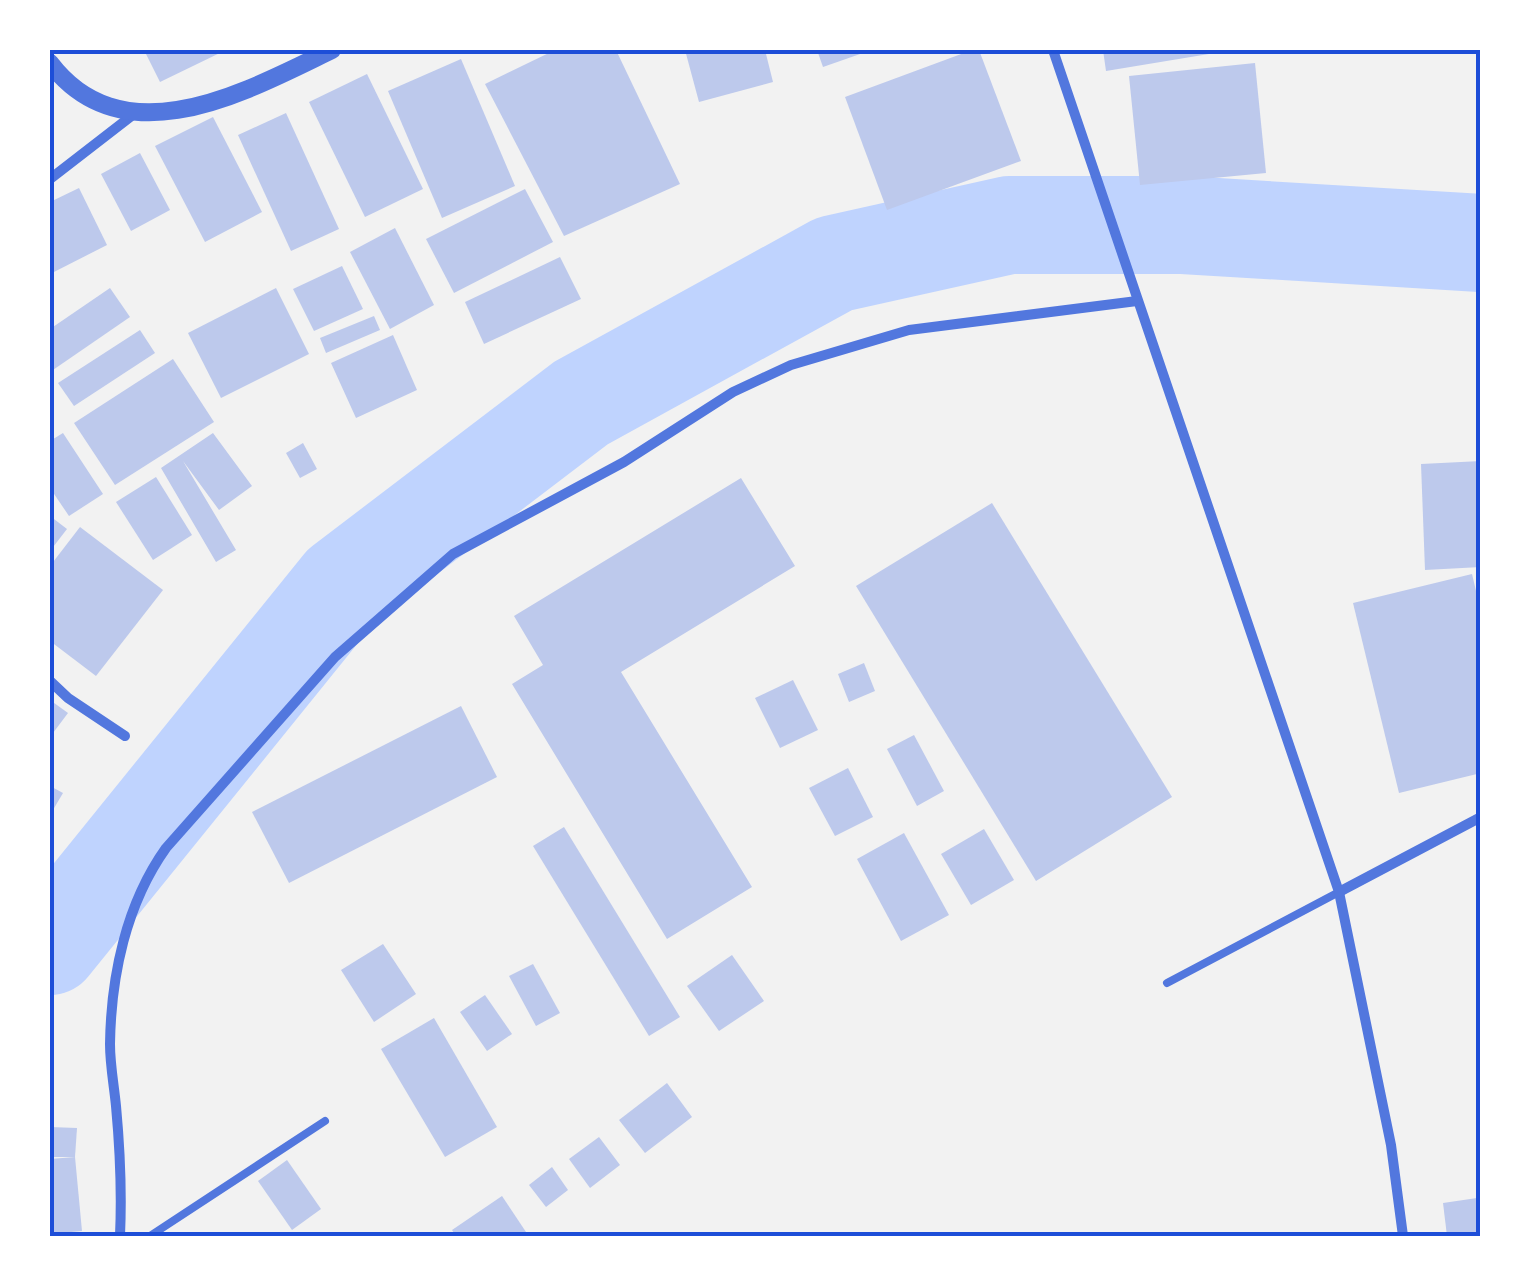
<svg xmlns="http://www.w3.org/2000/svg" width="1531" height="1286" viewBox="0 0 1531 1286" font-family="Montserrat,sans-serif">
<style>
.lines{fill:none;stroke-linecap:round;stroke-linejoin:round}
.river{stroke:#bfd3fe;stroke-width:98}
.building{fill:#bdc9ec}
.service{stroke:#5277de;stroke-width:8}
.minor{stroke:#5277de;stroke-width:10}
.tertiary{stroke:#5277de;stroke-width:18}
.neatline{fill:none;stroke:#1d4ed8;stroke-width:4}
</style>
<rect width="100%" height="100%" fill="#f2f2f2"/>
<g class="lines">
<polyline class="river" points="50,946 342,585 581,403 834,264 1009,225 1183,225 1481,243"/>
</g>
<g class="building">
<polygon points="144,50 226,50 160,82"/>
<polygon points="555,50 616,50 680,184 564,236 485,84"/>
<polygon points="685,50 765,50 773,82 699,102"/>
<polygon points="817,50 862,50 863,53 823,67"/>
<polygon points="972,50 979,50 1021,161 887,210 845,97"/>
<polygon points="1103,50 1221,50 1221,52 1106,71"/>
<polygon points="461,59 515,186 442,218 388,91"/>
<polygon points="1255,63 1266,173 1140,185 1129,76"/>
<polygon points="367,74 423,189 365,217 309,102"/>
<polygon points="286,113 339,229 291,251 238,135"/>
<polygon points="213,117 262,212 205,242 155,146"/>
<polygon points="140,153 170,210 131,231 101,174"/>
<polygon points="79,188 107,245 50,274 50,202"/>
<polygon points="525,189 553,242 454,293 426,239"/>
<polygon points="395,228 434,305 390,329 350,252"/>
<polygon points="560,257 581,299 484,344 465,302"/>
<polygon points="342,266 363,309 314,331 293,289"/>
<polygon points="110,288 130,317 50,372 50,329"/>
<polygon points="276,288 309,354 221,398 188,333"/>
<polygon points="374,316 380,330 326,353 320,338"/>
<polygon points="140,330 155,353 74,406 58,383"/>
<polygon points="393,335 417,390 356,418 331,363"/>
<polygon points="173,359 214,422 115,485 74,423"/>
<polygon points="63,433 103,494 69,516 50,488 50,441"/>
<polygon points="213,433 252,486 219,510 183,461 236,550 216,562 161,468"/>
<polygon points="303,443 317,469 300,478 286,453"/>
<polygon points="1481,461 1481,567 1425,570 1421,464"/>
<polygon points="156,477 192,535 153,560 116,502"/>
<polygon points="741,478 795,566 621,672 752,887 667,939 512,684 543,665 514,616"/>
<polygon points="992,503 1172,797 1036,881 856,586"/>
<polygon points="50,516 67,529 50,551"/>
<polygon points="80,527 163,590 96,676 50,641 50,566"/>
<polygon points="1472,574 1481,612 1481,773 1399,793 1353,603"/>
<polygon points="864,663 875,691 849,702 838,674"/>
<polygon points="793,680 818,730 780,748 755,698"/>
<polygon points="50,700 68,713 50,737"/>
<polygon points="461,706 497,777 289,883 252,812"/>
<polygon points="914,735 944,791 917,806 887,749"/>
<polygon points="848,768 873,817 835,836 809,788"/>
<polygon points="50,786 63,793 50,815"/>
<polygon points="564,827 680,1017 649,1036 533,846"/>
<polygon points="984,829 1014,880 971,905 941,854"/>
<polygon points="904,833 949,915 901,941 857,859"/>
<polygon points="383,944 416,994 374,1022 341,970"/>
<polygon points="732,955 764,1001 719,1031 687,986"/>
<polygon points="533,964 560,1013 536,1026 509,976"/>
<polygon points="485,995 512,1034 487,1051 460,1012"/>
<polygon points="434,1018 497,1127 445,1157 381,1049"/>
<polygon points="667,1083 692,1117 645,1153 619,1120"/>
<polygon points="50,1127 77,1128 75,1157 50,1157"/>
<polygon points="599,1137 620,1165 590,1188 569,1159"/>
<polygon points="75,1157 82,1231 50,1234 50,1159"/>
<polygon points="287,1160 321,1209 292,1230 258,1181"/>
<polygon points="552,1167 568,1190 546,1207 529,1185"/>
<polygon points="502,1196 526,1232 520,1236 456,1236 452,1230"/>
<polygon points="1477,1198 1481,1236 1447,1236 1443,1203"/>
</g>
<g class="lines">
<g class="service">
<polyline points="1167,983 1339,892"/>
<polyline points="150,1236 325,1121"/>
</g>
<g class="minor">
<polyline points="1053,50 1339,892 1391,1145 1403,1236"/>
<polyline points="50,179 134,114"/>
<polyline points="50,681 68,698 125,736"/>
<polyline points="1339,892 1481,817"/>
<path d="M120 1236C122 1192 120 1149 116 1106 114 1085 110 1065 110 1044 111 976 126 904 166 848L335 657 453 554 624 462 733 392 791 365 909 330 1137 301"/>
</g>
<path class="tertiary" d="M50 63C124 160 247 91 332 50"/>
</g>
<rect width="1531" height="1286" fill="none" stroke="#ffffff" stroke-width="105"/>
<rect x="52" y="52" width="1426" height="1182" class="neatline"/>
</svg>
